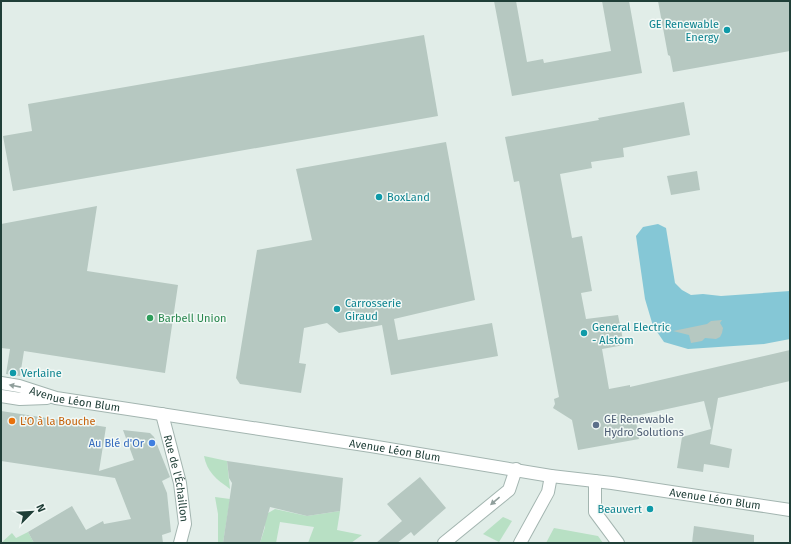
<svg xmlns="http://www.w3.org/2000/svg" width="791" height="544" viewBox="0 0 791 544" font-family="'Fira Sans',sans-serif">
<style>
.green{fill:#b8e0c4}
.water{fill:#85c7d6}
.building{fill:#b6c8c1}
.lines{fill:none;stroke-linecap:round;stroke-linejoin:round}
.minor-casing{stroke:#a3b5b0;stroke-width:14}
.minor{stroke:#fff;stroke-width:12}
.oneway{fill:#909f9c}
.culture-dot{fill:#0f9aa8;stroke:#f2f9f6;stroke-width:1.5}
.leisure-dot{fill:#2e9e5b;stroke:#f2f9f6;stroke-width:1.5}
.food-dot{fill:#e8710a;stroke:#f2f9f6;stroke-width:1.5}
.service-dot{fill:#5c6f8a;stroke:#f2f9f6;stroke-width:1.5}
.shop-dot{fill:#3f7fe0;stroke:#f2f9f6;stroke-width:1.5}
.labels{text-anchor:middle;stroke-width:3;stroke-linejoin:round;paint-order:stroke}
.culture-label{font-size:11px;fill:#0d838f;stroke:#f2f9f6;text-anchor:start}
.leisure-label{font-size:11px;fill:#27864d;stroke:#f2f9f6;text-anchor:start}
.street-label{font-size:11px;fill:#203f38;stroke:#f2f9f6}
.service-label{font-size:11px;fill:#4e5e75;stroke:#f2f9f6;text-anchor:start}
.food-label{font-size:11px;fill:#c56008;stroke:#f2f9f6;text-anchor:start}
.shop-label{font-size:11px;fill:#366cbe;stroke:#f2f9f6;text-anchor:end}
</style>
<rect width="100%" height="100%" fill="#e1ede8"/>
<g class="green">
<path d="M204 456 227 461 230 489C216 479 207 472 204 456Z"/>
<polygon points="215,497 230,499 223,543 218,543 218,514"/>
<polygon points="275,509 307,516 340,511 337,530 362,535 351,543 308,543 314,527 280,522 276,543 260,543 265,527 263,516"/>
<polygon points="503,517 512,521 499,542 483,534"/>
<polygon points="554,528 598,536 603,543 546,543"/>
<polygon points="28,532 34,543 1,543 12,533 16,538"/>
</g>
<polygon class="water" points="658,224 666,228 675,283 682,290 691,295 703,294 721,296 790,291 790,339 764,344 688,349 664,342 653,326 645,299 636,236 643,227"/>
<g class="building">
<polygon points="494,1 516,1 527,62 543,59 544,63 611,51 602,1 629,1 642,73 512,96"/>
<polygon points="658,1 790,1 790,51 673,72 670,56 668,55"/>
<polygon points="424,35 438,116 13,191 3,136 32,131 28,104"/>
<polygon points="684,102 690,135 623,148 624,157 591,162 592,168 560,174 572,238 582,236 592,291 581,293 586,319 618,315 624,345 602,349 609,389 630,385 630,387 790,350 790,381 718,398 710,444 732,449 729,468 704,464 703,472 677,468 682,437 711,429 704,401 635,416 639,439 578,450 572,420 553,408 555,404 554,399 559,397 519,181 514,182 505,137 599,120 598,118"/>
<polygon points="446,142 475,300 394,319 398,340 492,323 498,356 391,375 382,325 339,333 327,323 304,328 299,363 306,364 301,393 240,384 236,378 257,250 312,240 296,169"/>
<polygon points="697,171 700,190 671,195 667,176"/>
<polygon points="97,206 87,271 178,285 165,373 24,351 20,376 6,374 10,349 1,348 1,224"/>
<polygon points="722,320 720,323 723,328 722,333 720,337 716,339 705,338 702,341 691,343 689,335 673,331 707,324 711,321"/>
<polygon points="1,411 106,427 99,471 134,460 123,430 150,433 154,437 170,477 162,481 167,493 171,532 162,535 163,543 34,543 28,532 72,506 86,530 103,521 104,524 131,519 115,478 1,461"/>
<polygon points="227,461 343,478 340,511 307,516 270,507 260,543 223,543 232,483 229,478"/>
<polygon points="420,477 446,508 414,536 411,532 397,543 376,543 402,521 387,504"/>
<polygon points="694,526 754,535 754,543 692,543"/>
</g>
<g class="lines">
<defs>
<g id="minor">
<path id="s1" d="M1 383 19 386 56 398 371 446 551 476 612 483 790 510"/>
<polyline points="1,396 20,399 47,398"/>
<path id="s2" d="M162 414 180 483 185 524 180 543"/>
<polyline points="595,481 595,512 618,543"/>
<polyline points="444,543 509,490 516,469"/>
<polyline points="520,543 548,492 551,476"/>
</g>
</defs>
<use href="#minor" class="minor-casing"/>
<use href="#minor" class="minor"/>
</g>
<defs><path id="oneway-solid" d="M-6-.8H1V-3.2L6.5 0L1 3.2V.8H-6Z"/></defs>
<g class="oneway">
<use href="#oneway-solid" transform="translate(15 386) rotate(-169)"/>
<use href="#oneway-solid" transform="translate(495 501) rotate(140)"/>
</g>
<g class="culture-dot">
<circle cx="727" cy="30" r="4"/>
<circle cx="379" cy="197" r="4"/>
<circle cx="337" cy="309" r="4"/>
<circle cx="584" cy="333" r="4"/>
<circle cx="13" cy="373" r="4"/>
<circle cx="650" cy="509" r="4"/>
</g>
<circle class="leisure-dot" cx="150" cy="318" r="4"/>
<circle class="food-dot" cx="12" cy="421" r="4"/>
<circle class="service-dot" cx="596" cy="425" r="4"/>
<circle class="shop-dot" cx="152" cy="443" r="4"/>
<g class="labels">
<g class="culture-label">
<text x="719" y="28" text-anchor="end">GE Renewable<tspan x="719" dy="13">Energy</tspan></text>
<text x="387" y="201">BoxLand</text>
<text x="345" y="307">Carrosserie<tspan x="345" dy="13">Giraud</tspan></text>
<text x="592" y="331">General Electric<tspan x="592" dy="13">- Alstom</tspan></text>
<text x="21" y="377">Verlaine</text>
<text x="642" y="513" text-anchor="end">Beauvert</text>
</g>
<g class="leisure-label">
<text x="158" y="322">Barbell Union</text>
</g>
<g class="street-label">
<text dy="4" stroke="none"><textPath href="#s1" startOffset="76">Avenue Léon Blum</textPath></text>
<text dy="4" stroke="none"><textPath href="#s1" startOffset="400">Avenue Léon Blum</textPath></text>
<text dy="4" stroke="none"><textPath href="#s2" startOffset="66">Rue de l'Échaillon</textPath></text>
<text dy="4" stroke="none"><textPath href="#s1" startOffset="724">Avenue Léon Blum</textPath></text>
</g>
<g class="service-label">
<text x="604" y="423">GE Renewable<tspan x="604" dy="13">Hydro Solutions</tspan></text>
</g>
<g class="food-label">
<text x="20" y="425">L'O à la Bouche</text>
</g>
<g class="shop-label">
<text x="144" y="447">Au Blé d'Or</text>
</g>
</g>
<rect width="791" height="544" fill="none" stroke="#203f38" stroke-width="4"/>
<g transform="translate(32 512) rotate(66)" stroke="#f2f9f6" stroke-width="3" paint-order="stroke">
<path d="M0-3L7 15L0 10L-7 15Z" fill="#203f38"/>
<text y="-6" font-size="11" font-weight="bold" text-anchor="middle" fill="#203f38">N</text>
</g>
</svg>
